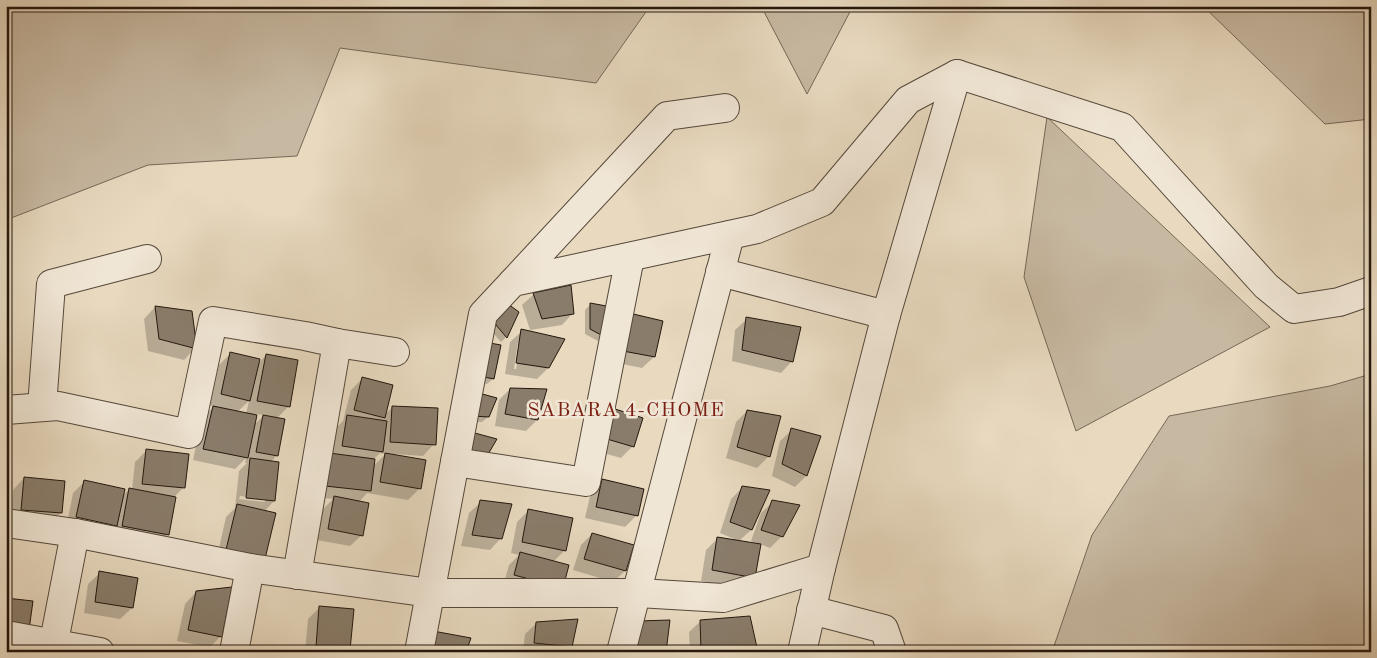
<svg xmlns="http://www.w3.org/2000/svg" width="1377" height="658" viewBox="0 0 1377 658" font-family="'Old Standard TT',serif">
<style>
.green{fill:#c7b8a1;stroke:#756857}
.shadow{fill:#0003;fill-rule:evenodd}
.building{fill:#897c6a;stroke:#23170d}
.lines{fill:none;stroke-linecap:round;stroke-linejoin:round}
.minor-casing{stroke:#54483a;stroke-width:30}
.minor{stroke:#f0e6d5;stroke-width:28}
.labels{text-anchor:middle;stroke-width:5;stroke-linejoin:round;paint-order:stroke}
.neighbourhood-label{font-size:20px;letter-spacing:1px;fill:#7a1f14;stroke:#f0e6d5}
</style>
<rect width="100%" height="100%" fill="#e8d9bf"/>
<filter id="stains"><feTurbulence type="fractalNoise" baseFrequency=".004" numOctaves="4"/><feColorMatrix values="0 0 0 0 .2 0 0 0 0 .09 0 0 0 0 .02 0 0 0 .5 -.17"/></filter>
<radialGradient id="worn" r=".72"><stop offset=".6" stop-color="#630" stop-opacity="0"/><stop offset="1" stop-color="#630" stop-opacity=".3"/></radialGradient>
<g class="green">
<polygon points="6,6 650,6 596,83 340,48 297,156 148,165 6,220"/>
<polygon points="761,6 853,6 807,94"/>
<polygon points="1203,6 1371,6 1371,119 1325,124"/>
<polygon points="1047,117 1270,327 1076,431 1024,277"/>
<polygon points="1371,374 1371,652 1052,652 1092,535 1169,416 1330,386"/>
</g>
<g class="shadow">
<polygon points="534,294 573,313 562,325 530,330 522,305"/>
<polygon points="590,305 604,336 598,341 585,334 585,310"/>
<polygon points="155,307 195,348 184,360 148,351 144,319"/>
<polygon points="517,312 506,337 501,342 487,326"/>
<polygon points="747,319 792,361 781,373 732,361 735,330"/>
<polygon points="661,322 654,357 642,368 612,362"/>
<path d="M522 331 548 368 537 379 505 374 510 342ZM518 342H521L516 369H514Z"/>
<polygon points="479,349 493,379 487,384 474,381"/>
<path d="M230 354 257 365 266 355 289 406 277 418V455L271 462 278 463 274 501 215 566 226 517 235 508 239 471 247 463H245L246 458 235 469 193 460 202 419 214 406H210L219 365ZM249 401 246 414 237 412ZM256 414 264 415 253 426ZM240 496 265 499V502L239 499Z"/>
<path d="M362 379 384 415 393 407 434 444 423 456 395 454 419 489 408 500 367 493 359 502 362 535 350 546 317 540 323 509 333 499 314 497 336 428 343 421 351 390ZM380 453 386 454 373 466 374 459Z"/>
<polygon points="510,389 537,420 526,431 495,426 499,400"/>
<polygon points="470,399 488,417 482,422 467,421"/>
<polygon points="747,411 769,456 757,468 726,458 736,422"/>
<polygon points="601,421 633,446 621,458 596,451"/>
<polygon points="792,430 819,437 806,476 795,487 772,476 780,441"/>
<polygon points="147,450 184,487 175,496 168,534 156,545 66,529 73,493 84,482 122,497 129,489 132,490 135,462"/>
<polygon points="24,478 61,513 49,524 10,521 13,490"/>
<polygon points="602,480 643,490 636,516 625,527 585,518 591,492"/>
<polygon points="742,488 768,491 751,530 739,541 720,533 731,499"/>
<polygon points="481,502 501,538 490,550 461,546 469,513"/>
<polygon points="773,502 782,536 770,548 760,544 743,589 701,581 706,550 717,539 759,544 751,541 761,513"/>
<polygon points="529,510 565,550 553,562 562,587 503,586 509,565 519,555 511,553 517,522"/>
<polygon points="592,534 625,571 613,582 573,570 581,545"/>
<polygon points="100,573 132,608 120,619 84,613 88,584"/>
<polygon points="196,592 221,636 210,647 177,641 185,604"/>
<polygon points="320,607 349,650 347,652 305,652 308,619"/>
<polygon points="701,621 757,652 690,652 689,632"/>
<polygon points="537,623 571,647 566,652 523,652 525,634"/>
</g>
<g class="building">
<polygon points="571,285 574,314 542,319 533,293"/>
<polygon points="590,303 612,307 605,337 590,329"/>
<polygon points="508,304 519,312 507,338 491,319"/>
<polygon points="155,306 192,311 197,349 159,339"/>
<polygon points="629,313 663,321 655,357 623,351"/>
<polygon points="746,317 801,327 793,362 742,350"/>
<polygon points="521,329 565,339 549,368 516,363"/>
<polygon points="484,342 501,345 494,379 479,376"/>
<polygon points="230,352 260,359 250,401 221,394"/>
<polygon points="266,354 298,360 290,407 257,401"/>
<polygon points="362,377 393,385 385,418 354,410"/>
<polygon points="510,388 547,389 538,420 505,414"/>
<polygon points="475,392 497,398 489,417 472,416"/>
<polygon points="213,406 257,415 248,458 203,449"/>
<polygon points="392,406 438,408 436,445 390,442"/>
<polygon points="612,408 643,418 634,447 607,439"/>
<polygon points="747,410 781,416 770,457 737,447"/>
<polygon points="263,415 285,419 278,456 256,452"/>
<polygon points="347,415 387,421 383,452 342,446"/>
<polygon points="791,428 821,436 807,476 782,464"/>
<polygon points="471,432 497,439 487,456 468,454"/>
<polygon points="146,449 189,454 185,488 142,484"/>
<polygon points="329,453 375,459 371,491 325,486"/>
<polygon points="385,453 426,460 421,489 380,482"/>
<polygon points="250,458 279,462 275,501 246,498"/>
<polygon points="24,477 65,481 62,513 21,510"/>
<polygon points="602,479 644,489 638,516 596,507"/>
<polygon points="84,480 125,489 117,526 76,517"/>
<polygon points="742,486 770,490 752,530 730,522"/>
<polygon points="129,488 176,497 169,535 122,526"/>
<polygon points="334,496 369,503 363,536 328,529"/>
<polygon points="480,500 512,504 502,539 472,535"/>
<polygon points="772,500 800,505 783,537 761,530"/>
<polygon points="237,504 276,513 264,563 225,554"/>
<polygon points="528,509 573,518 566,551 522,542"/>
<polygon points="592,533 634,545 626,571 584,559"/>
<polygon points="717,537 761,544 755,578 712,570"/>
<polygon points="520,552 569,565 563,588 514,575"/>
<polygon points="99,571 138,578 133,608 95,602"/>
<polygon points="232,587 222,637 188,630 196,591"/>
<polygon points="6,598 33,601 29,630 6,627"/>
<polygon points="319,606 354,609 350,650 316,647"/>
<polygon points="750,616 758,652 732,652 701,649 700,620"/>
<polygon points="578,619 572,647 534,643 536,622"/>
<polygon points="670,620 666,652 630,652 638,621"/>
<polygon points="433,631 471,638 466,652 430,652"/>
</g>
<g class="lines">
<defs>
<g id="minor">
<polyline points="720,272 886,315"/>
<polyline points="513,282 667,116 725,108"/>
<polyline points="42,407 51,284 147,259"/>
<polyline points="6,410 58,406 189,434 213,321 305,336 337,343"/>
<polyline points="455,462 586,482 630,257"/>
<polyline points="6,523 75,533 250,568 430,593 638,593 723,598 821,568"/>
<polyline points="297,575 337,343 395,352"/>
<polyline points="811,610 884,629 892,652"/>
<polyline points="6,635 100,652"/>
<polyline points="52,652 75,533"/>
<polyline points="234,652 250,568"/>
<polyline points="419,652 483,314 513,282 757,229 822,202 908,100 957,74 1122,127 1266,286 1294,309 1339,302 1371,291"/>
<polyline points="621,652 730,235"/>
<polyline points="802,652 821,568 886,315 957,74"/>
</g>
</defs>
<use href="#minor" class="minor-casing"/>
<use href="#minor" class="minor"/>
</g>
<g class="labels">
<g class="neighbourhood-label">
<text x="626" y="416">SABARA 4-CHOME</text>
</g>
</g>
<rect width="1377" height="658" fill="none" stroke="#e8d9bf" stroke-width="25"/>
<rect x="8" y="8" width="1362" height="643" fill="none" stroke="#23170d" stroke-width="2.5"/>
<rect x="12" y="12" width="1352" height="633" fill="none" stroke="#23170d"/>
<rect width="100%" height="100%" filter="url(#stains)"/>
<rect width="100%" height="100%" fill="url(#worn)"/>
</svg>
